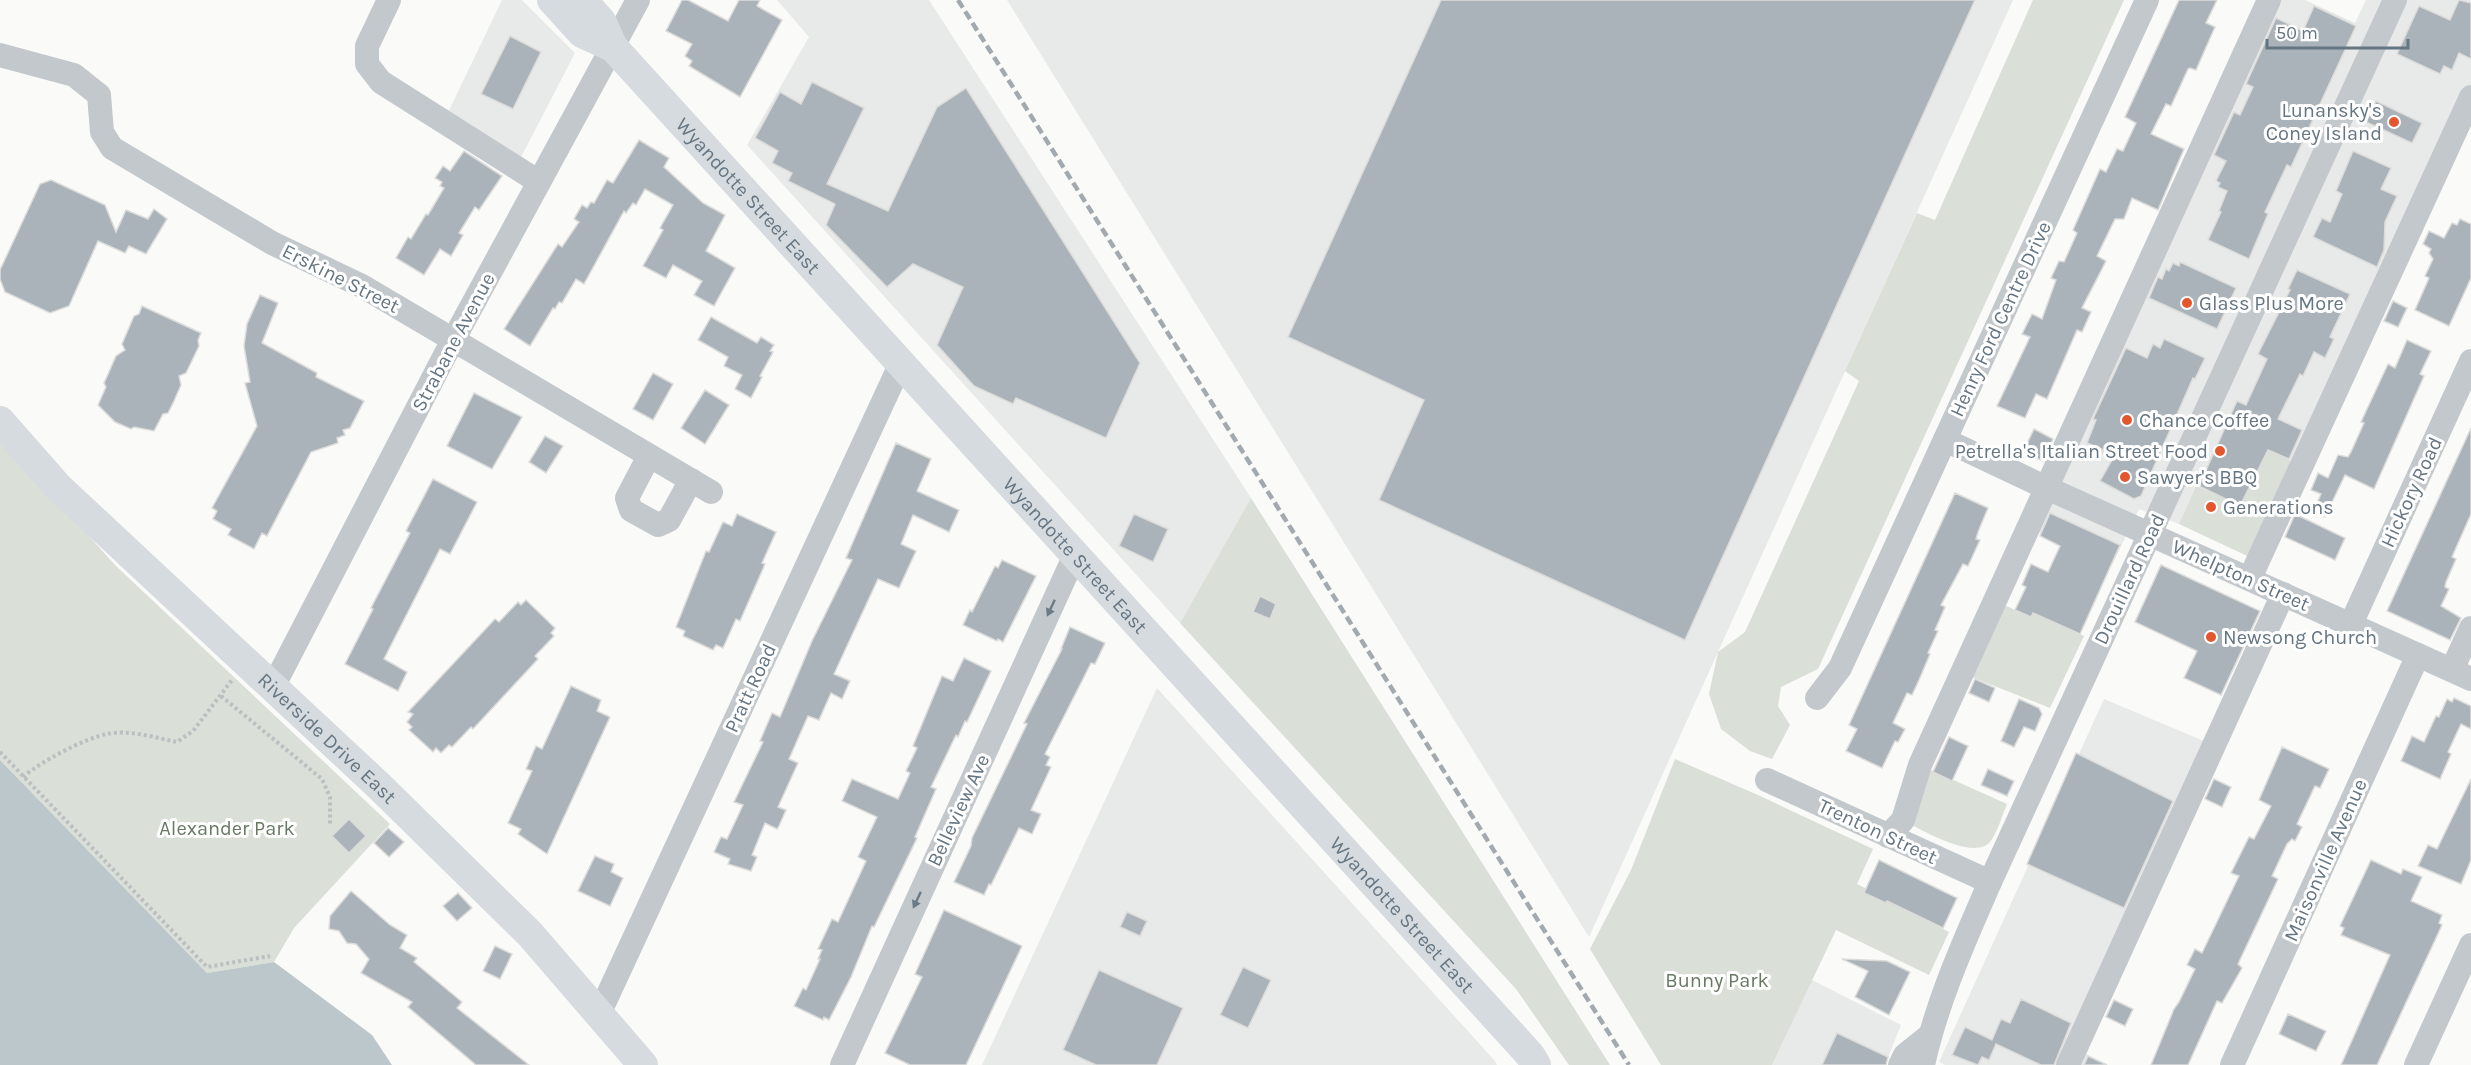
<svg xmlns="http://www.w3.org/2000/svg" width="2471" height="1065" viewBox="0 0 2471 1065" font-family="Karla,sans-serif">
<style>
.built{fill:#e8e9e9}
.green{fill:#dadfd7}
.water{fill:#bbc7cb}
.building{fill:#aab3b9;stroke:#dcdcda;stroke-width:1.5}
.lines{fill:none;stroke-linecap:round;stroke-linejoin:round}
.path{stroke:#bbbfc2;stroke-width:4;stroke-dasharray:3 3;stroke-linecap:butt}
.minor{stroke:#c3c8cc;stroke-width:24}
.major{stroke:#d6dbdf;stroke-width:30}
.rail{stroke:#a2aab0;stroke-width:4.5;stroke-dasharray:9 4.5;stroke-linecap:butt}
.oneway{fill:#6a7a87}
.poi-dot{fill:#e4572e;stroke:#fff;stroke-width:2}
.labels{text-anchor:middle;stroke-width:6;stroke-linejoin:round;paint-order:stroke}
.poi-label{font-size:20px;fill:#657683;stroke:#fff;text-anchor:start}
.street-label{font-size:20px;fill:#657683;stroke:#fff}
.park-label{font-size:20px;fill:#687a64;stroke:#fff}
</style>
<rect width="100%" height="100%" fill="#fafaf8"/>
<g class="built">
<polygon points="502,0 522,0 575,53 517,165 443,123"/>
<polygon points="777,0 929,0 1251,498 1180,623 747,145 809,37"/>
<polygon points="1007,0 2013,0 1589,937"/>
<polygon points="2269,0 2305,0 2355,23 2366,0 2471,0 2471,106 2301,467 2237,504 2196,486 2179,524 2139,509 2112,565 2029,528"/>
<polygon points="1157,688 1495,1061 1497,1065 982,1065"/>
<polygon points="2104,699 2211,744 2072,1047 2108,1065 1945,1065 1939,1062"/>
<polygon points="1812,980 1901,1025 1885,1065 1772,1065"/>
</g>
<g class="green">
<polygon points="2033,0 2124,0 1818,669 1781,687 1778,706 1790,725 1772,759 1750,751 1721,729 1709,694 1718,652 1745,632 1859,381 1845,371 1917,213 1935,220"/>
<polygon points="0,438 116,566 390,824 294,928 274,962 207,973 0,760"/>
<polygon points="2263,446 2301,467 2258,561 2179,524 2196,486 2237,504"/>
<polygon points="1251,498 1610,1065 1569,1065 1516,989 1180,623"/>
<polygon points="1995,601 2031,617 2033,613 2084,636 2050,708 1962,673"/>
<polygon points="1675,759 1758,795 1873,849 1857,884 1949,932 1929,975 1836,930 1772,1065 1661,1065 1590,949 1631,870"/>
<path d="M1920 765 2007 804C2003 813 1997 834 1990 842 1972 862 1916 826 1896 817Z"/>
</g>
<polygon class="water" points="0,760 207,973 274,962 372,1035 392,1065 0,1065"/>
<g class="building">
<polygon points="682,0 688,0 728,21 739,0 760,0 757,6 782,20 740,97 689,66 692,61 685,56 692,44 666,31"/>
<polygon points="1441,0 1975,0 1685,640 1379,500 1424,400 1288,337"/>
<polygon points="2179,0 2217,0 2206,23 2215,27 2196,70 2190,68 2188,69 2171,106 2166,104 2151,134 2184,149 2158,210 2132,198 2124,219 2115,219 2097,256 2106,261 2082,308 2091,312 2082,332 2077,330 2047,399 2036,394 2025,418 1997,406 2030,337 2022,334 2032,314 2042,319 2056,280 2051,278 2059,261 2064,262 2077,233 2073,230 2100,169 2106,172 2117,149 2123,151 2136,123 2125,117"/>
<polygon points="2459,0 2471,3 2471,59 2459,53 2452,70 2444,66 2440,74 2397,54 2419,6 2450,20"/>
<polygon points="2314,6 2356,26 2291,167 2287,165 2265,212 2268,214 2249,259 2208,240 2221,212 2219,211 2227,191 2218,187 2220,183 2216,181 2226,161 2214,155 2234,112 2240,115 2253,87 2246,84 2276,18 2303,31"/>
<polygon points="510,36 541,52 513,109 481,94"/>
<polygon points="812,82 864,108 827,184 888,211 937,107 966,88 1140,363 1106,438 1016,398 1013,404 974,386 937,345 963,287 913,264 887,287 826,225 835,204 788,181 792,173 772,163 778,151 755,138 780,92 801,104"/>
<polygon points="2376,101 2422,123 2412,143 2366,122"/>
<polygon points="639,140 669,158 664,167 703,203 725,215 706,251 735,268 714,306 694,295 702,281 673,265 666,278 643,266 663,230 660,228 673,205 645,189 636,205 633,203 626,213 624,211 584,284 576,279 562,303 559,302 555,309 553,308 530,346 504,329 558,244 562,247 579,222 574,219 582,205 587,208 591,202 594,203 607,180 613,183"/>
<polygon points="464,151 502,176 479,210 475,207 459,233 463,235 451,256 440,249 424,275 396,258 408,237 411,239 426,214 428,215 444,188 440,186 442,182 435,178 443,166 450,171"/>
<polygon points="2353,151 2391,168 2381,189 2397,196 2385,222 2384,250 2377,267 2313,237 2322,218 2330,222 2342,194 2336,191"/>
<polygon points="51,180 105,205 116,232 126,210 148,219 154,209 167,219 146,254 129,246 125,253 98,241 69,306 50,313 5,292 0,279 0,270 40,184"/>
<polygon points="2460,219 2471,224 2471,278 2449,326 2415,310 2429,278 2425,276 2433,259 2429,253 2431,249 2423,244 2429,231 2444,238 2452,223 2457,225"/>
<polygon points="2180,262 2236,288 2217,329 2149,298 2158,277 2162,279 2166,269 2169,271 2173,263 2179,266"/>
<polygon points="2297,270 2350,294 2330,337 2334,339 2325,358 2314,352 2303,376 2300,374 2278,419 2302,430 2289,459 2268,450 2240,506 2199,486 2237,401 2246,405 2267,359 2258,354 2290,290 2288,289"/>
<polygon points="260,295 278,303 262,343 317,373 316,377 364,401 350,428 343,430 345,435 337,438 338,443 311,452 267,536 262,533 254,549 228,535 231,529 213,519 217,511 212,508 257,426 245,383 250,382 244,346 247,324"/>
<polygon points="2393,301 2407,308 2398,327 2384,321"/>
<polygon points="142,306 201,333 198,340 199,346 186,373 179,376 181,385 174,401 168,413 163,414 154,431 134,427 131,429 115,422 98,405 106,387 104,383 109,372 116,356 125,350 122,344 134,316 139,314"/>
<polygon points="711,317 757,343 761,337 774,345 770,351 773,352 760,376 762,377 751,398 735,389 742,375 724,366 728,357 698,340"/>
<polygon points="2164,339 2205,358 2195,379 2193,378 2141,496 2134,499 2100,481 2113,458 2102,453 2104,450 2087,443 2096,420 2093,419 2126,348 2147,358 2153,344 2160,348"/>
<polygon points="2407,340 2431,351 2420,374 2424,376 2374,489 2345,475 2325,517 2313,512 2321,494 2311,490 2318,473 2328,478 2338,455 2348,457 2351,452 2364,423 2361,422 2388,364 2395,368"/>
<polygon points="653,373 673,384 653,420 633,409"/>
<polygon points="705,390 729,405 705,444 681,428"/>
<polygon points="474,393 522,417 492,469 447,446"/>
<polygon points="2471,428 2471,514 2452,557 2456,559 2446,582 2445,587 2449,589 2441,606 2461,618 2450,640 2387,611"/>
<polygon points="2034,429 2053,439 2043,461 2023,452"/>
<polygon points="545,436 563,446 546,473 529,462"/>
<polygon points="896,443 931,459 917,491 959,510 949,532 913,515 901,544 916,551 899,588 878,579 834,674 850,681 842,699 831,693 819,720 808,716 789,759 798,763 778,807 786,810 779,826 777,829 765,823 752,855 757,857 751,871 728,864 730,859 714,852 721,837 727,839 743,805 734,802 763,742 760,741 772,713 780,717 812,641 852,560 846,558"/>
<polygon points="433,479 477,502 450,554 440,549 384,659 407,672 398,691 345,664 373,609 371,608 410,533 406,531"/>
<polygon points="1955,493 1988,508 1978,532 1976,539 1980,540 1968,566 1963,564 1941,605 1945,607 1935,630 1938,631 1928,653 1930,654 1919,680 1912,695 1907,693 1893,723 1905,729 1898,742 1895,741 1882,768 1846,751 1857,729 1849,725"/>
<polygon points="2050,513 2120,545 2080,634 2033,613 2031,617 2015,610 2026,587 2022,585 2031,564 2048,572 2060,546 2040,536"/>
<polygon points="737,514 776,532 762,563 765,564 740,621 736,619 723,648 716,645 713,650 683,636 685,631 676,627 706,551 709,552 723,522 732,526"/>
<polygon points="1134,514 1168,529 1153,562 1119,546"/>
<polygon points="2295,514 2345,538 2335,560 2285,537"/>
<polygon points="1002,560 1036,576 1003,642 998,639 997,641 963,625 970,610 972,612 995,566 998,568"/>
<polygon points="2161,565 2260,611 2221,695 2184,678 2197,651 2135,622"/>
<polygon points="1260,596 1276,604 1270,619 1253,612"/>
<polygon points="526,600 555,628 551,633 554,636 535,656 538,659 473,729 471,727 452,747 449,745 441,753 436,748 433,752 409,730 412,727 407,722 413,714 408,712 495,619 499,622 518,602 521,605"/>
<polygon points="1070,627 1105,643 1095,664 1091,663 1045,754 1050,757 1046,765 1051,767 1031,810 1041,814 1032,834 1019,828 991,885 989,884 984,895 954,882 971,846 972,838 1027,724 1024,723 1062,649 1061,649"/>
<polygon points="964,658 991,671 967,722 965,721 958,737 956,735 931,787 936,789 915,837 917,838 874,927 872,926 851,977 829,1020 824,1017 823,1020 794,1006 803,988 806,990 820,959 818,959 822,950 818,949 832,919 838,922 866,861 858,857 877,817 842,801 852,779 898,799 910,773 906,771 917,748 913,746 942,676 953,681"/>
<polygon points="1975,679 1995,688 1989,702 1969,693"/>
<polygon points="571,686 601,700 597,711 610,717 547,854 518,834 521,829 508,823 532,771 526,769 536,746 542,749"/>
<polygon points="2454,698 2471,706 2471,729 2461,724 2448,752 2451,754 2440,779 2401,761 2412,736 2424,742 2436,716 2439,717 2447,699 2452,702"/>
<polygon points="2019,699 2039,708 2042,714 2035,731 2024,727 2014,747 2001,741"/>
<polygon points="1949,737 1968,746 1952,781 1933,772"/>
<polygon points="2282,747 2329,769 2320,788 2315,786 2297,824 2302,827 2295,841 2292,839 2287,844 2272,876 2278,879 2238,964 2242,968 2222,1003 2217,1001 2188,1065 2151,1065 2174,1009 2179,1002 2195,969 2187,965 2195,949 2202,953 2239,876 2231,873 2249,837 2254,839 2271,806 2259,800"/>
<polygon points="2076,753 2173,801 2124,908 2027,864"/>
<polygon points="1988,769 2014,781 2007,796 1981,785"/>
<polygon points="2214,779 2231,787 2222,807 2205,799"/>
<polygon points="2471,779 2471,860 2461,884 2418,866 2428,845 2437,849"/>
<polygon points="349,819 366,836 349,853 332,836"/>
<polygon points="388,828 404,842 389,857 374,843"/>
<polygon points="595,856 614,864 611,872 623,878 610,906 578,891"/>
<polygon points="1879,860 1957,898 1943,928 1887,901 1886,903 1864,893"/>
<polygon points="2371,860 2401,874 2403,869 2422,877 2411,901 2442,915 2439,923 2442,925 2377,1065 2341,1065 2390,955 2341,935 2344,928 2340,926"/>
<polygon points="351,891 390,925 407,935 400,948 417,958 414,962 462,1002 457,1008 529,1065 476,1065 408,1007 412,1002 361,973 369,959 356,944 347,943 339,931 329,929 330,916"/>
<polygon points="458,893 472,908 457,921 443,906"/>
<polygon points="944,910 1022,946 966,1065 910,1065 885,1053 922,977 915,974"/>
<polygon points="1127,912 1147,921 1140,936 1120,927"/>
<polygon points="495,946 512,954 500,979 483,971"/>
<polygon points="1842,959 1887,961 1910,972 1889,1015 1855,997 1868,971"/>
<polygon points="1243,967 1271,980 1248,1028 1220,1015"/>
<polygon points="1099,970 1183,1008 1157,1065 1096,1065 1063,1050"/>
<polygon points="2021,999 2071,1023 2054,1065 2041,1065 1996,1044 1989,1060 1982,1057 1978,1065 1952,1055 1965,1027 1992,1040 2001,1019 2010,1023"/>
<polygon points="2114,1000 2133,1009 2125,1026 2106,1017"/>
<polygon points="2288,1014 2326,1031 2316,1051 2279,1034"/>
<polygon points="1837,1033 1888,1057 1886,1065 1822,1065"/>
<polygon points="2088,1056 2107,1065 2084,1065"/>
</g>
<g class="lines">
<g class="path">
<polyline points="221,696 322,779 330,797 330,826"/>
<polyline points="0,752 207,967 270,956"/>
<path d="M23 777C40 762 85 738 107 734 129 729 156 738 177 742L193 731 232 680"/>
</g>
<g class="minor">
<polyline points="389,0 367,46 367,64 381,82 539,182"/>
<polyline points="0,55 74,75 99,95 102,132 112,148 272,243 362,286 711,492"/>
<polyline points="1945,440 2047,488 2471,679"/>
<polyline points="649,456 627,498 631,510 658,525 669,520 691,480"/>
<polyline points="2250,578 2471,97"/>
<polyline points="2351,624 2471,361"/>
<polyline points="2452,670 2471,628"/>
<polyline points="273,687 444,357 638,0"/>
<polyline points="1817,698 1840,668 2147,0"/>
<polyline points="1767,780 1990,882"/>
<polyline points="1888,836 1903,820 1920,765 2269,0"/>
<polyline points="599,1014 901,363"/>
<polyline points="842,1065 1075,555"/>
<polyline points="1900,1065 1905,1055 1930,1035"/>
<path d="M1923 1065C1937 1001 1964 942 1990 882L2395 0"/>
<polyline points="2068,1065 2283,594"/>
<polyline points="2232,1065 2418,655"/>
<polyline points="2416,1065 2471,945"/>
</g>
<g class="major">
<polyline points="552,0 582,33 613,47"/>
<path id="s1" d="M582 0 601 21 613 47 1530 1055 1536 1065"/>
<path id="s2" d="M0 421 58 487 378 785 530 934 643 1065"/>
</g>
<polyline class="rail" points="958,0 1629,1065"/>
</g>
<defs><path id="oneway-solid" d="M-6-.8H1V-3.2L6.5 0L1 3.2V.8H-6Z" transform="scale(1.5)"/></defs>
<g class="oneway">
<use href="#oneway-solid" transform="translate(1051 608) rotate(115)"/>
<use href="#oneway-solid" transform="translate(917 900) rotate(115)"/>
</g>
<g class="poi-dot">
<circle cx="2394" cy="122" r="6"/>
<circle cx="2187" cy="303" r="6"/>
<circle cx="2127" cy="420" r="6"/>
<circle cx="2220" cy="451" r="6"/>
<circle cx="2125" cy="477" r="6"/>
<circle cx="2211" cy="507" r="6"/>
<circle cx="2211" cy="637" r="6"/>
</g>
<g class="labels">
<g class="poi-label">
<text x="2382" y="117" text-anchor="end">Lunansky's<tspan x="2382" dy="23">Coney Island</tspan></text>
<text x="2199" y="310">Glass Plus More</text>
<text x="2139" y="427">Chance Coffee</text>
<text x="2208" y="458" text-anchor="end">Petrella's Italian Street Food</text>
<text x="2137" y="484">Sawyer's BBQ</text>
<text x="2223" y="514">Generations</text>
<text x="2223" y="644">Newsong Church</text>
</g>
<g class="street-label">
<text dy="7" stroke="none"><textPath href="#s1" startOffset="258">Wyandotte Street East</textPath></text>
<text transform="translate(341 278) rotate(27)" y="7">Erskine Street</text>
<text transform="translate(2000 319) rotate(-65)" y="7">Henry Ford Centre Drive</text>
<text transform="translate(453 342) rotate(-62)" y="7">Strabane Avenue</text>
<text transform="translate(2411 492) rotate(-65)" y="7">Hickory Road</text>
<text dy="7" stroke="none"><textPath href="#s1" startOffset="744">Wyandotte Street East</textPath></text>
<text transform="translate(2241 575) rotate(24)" y="7">Whelpton Street</text>
<text transform="translate(2129 579) rotate(-65)" y="7">Drouillard Road</text>
<text transform="translate(750 688) rotate(-65)" y="7">Pratt Road</text>
<text dy="7" stroke="none"><textPath href="#s2" startOffset="456">Riverside Drive East</textPath></text>
<text transform="translate(958 810) rotate(-65)" y="7">Belleview Ave</text>
<text transform="translate(1878 831) rotate(25)" y="7">Trenton Street</text>
<text transform="translate(2325 860) rotate(-66)" y="7">Maisonville Avenue</text>
<text dy="7" stroke="none"><textPath href="#s1" startOffset="1230">Wyandotte Street East</textPath></text>
</g>
<g class="park-label">
<text x="227" y="835">Alexander Park</text>
<text x="1717" y="987">Bunny Park</text>
</g>
</g>
<path d="M2267 39v9h141v-9" fill="none" stroke="#657683" stroke-width="3"/>
<text x="2276" y="39" font-size="18" fill="#657683" stroke="#ffffff" stroke-width="4.5" paint-order="stroke">50 m</text>
</svg>
